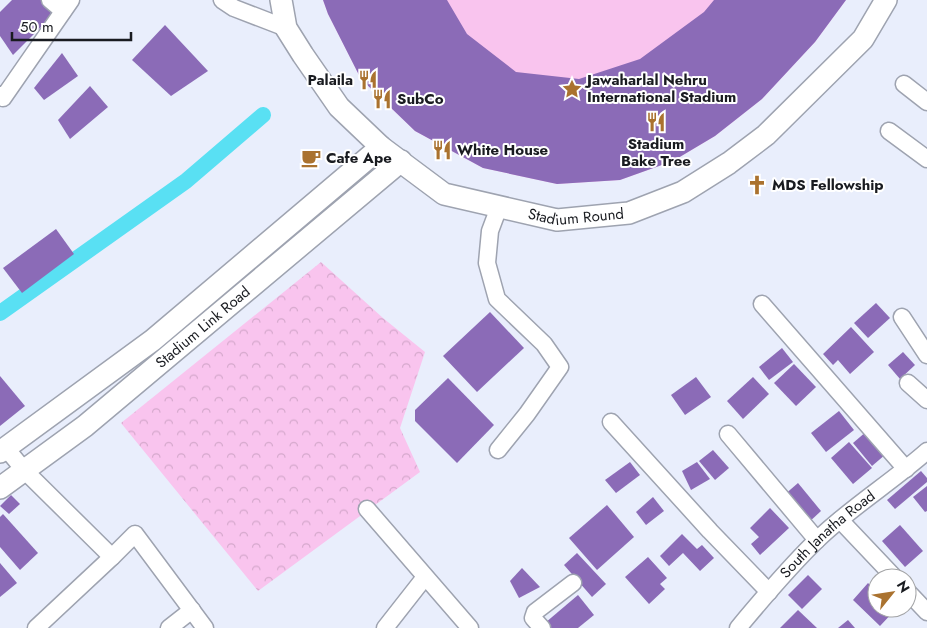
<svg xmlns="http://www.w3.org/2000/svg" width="927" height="628" viewBox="0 0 927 628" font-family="Jost,sans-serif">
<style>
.park{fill:url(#park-crowns)}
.garden{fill:#f9c4ee}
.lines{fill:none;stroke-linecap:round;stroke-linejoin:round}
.canal{stroke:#59e0f3;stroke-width:16}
.building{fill:#8b6bb7}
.minor-casing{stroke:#9ea3b0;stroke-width:19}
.tertiary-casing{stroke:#9ea3b0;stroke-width:24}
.minor{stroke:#fff;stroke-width:16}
.tertiary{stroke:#fff;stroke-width:21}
.labels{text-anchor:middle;stroke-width:4;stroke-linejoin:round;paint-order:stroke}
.poi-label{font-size:15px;font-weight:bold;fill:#191b20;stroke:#fff;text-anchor:start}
.street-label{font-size:15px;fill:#191b20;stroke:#fff}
</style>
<defs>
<pattern id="park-crowns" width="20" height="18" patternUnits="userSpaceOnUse" patternTransform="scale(1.25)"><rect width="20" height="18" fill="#f9c4ee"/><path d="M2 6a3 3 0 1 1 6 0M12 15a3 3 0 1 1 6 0" fill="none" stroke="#d5a8cc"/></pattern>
</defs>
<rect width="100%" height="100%" fill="#e9eefc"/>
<polygon class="park" points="321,262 383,318 425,352 400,428 420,472 258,591 121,423"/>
<polygon class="garden" points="323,0 846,0 815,42 762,99 715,136 673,161 620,180 557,184 483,168 415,131 361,79 328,14"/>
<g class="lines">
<polyline class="canal" points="0,313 186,181 263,115"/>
</g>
<g class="building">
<polygon points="12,0 42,0 55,13 13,55 0,36 0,12"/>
<polygon points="323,0 447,0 467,34 516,72 579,79 640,59 704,12 714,0 846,0 815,42 762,99 715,136 673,161 620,180 557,184 483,168 415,131 361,79 328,14"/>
<polygon points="165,25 208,71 171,96 132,60"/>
<polygon points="62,53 78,76 44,100 34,88"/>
<polygon points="90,86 108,107 70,139 58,120"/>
<polygon points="56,229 74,254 22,293 3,268"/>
<polygon points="876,303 890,318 868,338 854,323"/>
<polygon points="490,312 524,348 477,392 443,356"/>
<polygon points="851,327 874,352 850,374 838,360 833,365 823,354"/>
<polygon points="782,348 793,362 769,380 759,367"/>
<polygon points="903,352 915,365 900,379 888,365"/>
<polygon points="794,364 816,387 796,406 774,383"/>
<polygon points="0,376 25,406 0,426"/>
<polygon points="696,377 711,397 685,415 671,395"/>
<polygon points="753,377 769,394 743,419 727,401"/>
<polygon points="448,378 494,425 457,463 415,421 415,410"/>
<polygon points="839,411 854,430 826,452 811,433"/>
<polygon points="867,431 886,454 872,466 853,443"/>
<polygon points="849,442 872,468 853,484 831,458"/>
<polygon points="713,450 729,468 715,480 699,461"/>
<polygon points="630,462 640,475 616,493 605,480"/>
<polygon points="697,462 710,479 691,490 682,471"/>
<polygon points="921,471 927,478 927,482 895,509 887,500"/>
<polygon points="798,483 821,511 807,524 783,496"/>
<polygon points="927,486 927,511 925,512 913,497"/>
<polygon points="11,495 20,504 9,514 0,506"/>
<polygon points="653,497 664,511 646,525 636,512"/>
<polygon points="607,505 634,537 597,570 569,538"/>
<polygon points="770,508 789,528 760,555 751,544 759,537 750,528"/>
<polygon points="3,514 38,553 20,570 0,547 0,517"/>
<polygon points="900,525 923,551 905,567 882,541"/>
<polygon points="682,534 697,549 702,545 714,558 700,571 683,553 669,566 660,556"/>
<polygon points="577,553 606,584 592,597 564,565"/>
<polygon points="648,557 667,578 660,584 665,589 649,604 625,577"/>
<polygon points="0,563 17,583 0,597"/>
<polygon points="522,568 540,587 519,598 510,581"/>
<polygon points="808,575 822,589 802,609 788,595"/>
<polygon points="868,583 877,592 877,608 894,608 896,609 880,626 853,600"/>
<polygon points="578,595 594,615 578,628 549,628 545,623"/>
<polygon points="798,610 817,628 780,628"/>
<polygon points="848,620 855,628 838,628"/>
</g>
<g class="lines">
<defs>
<g id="minor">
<polyline points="50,0 63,11"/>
<polyline points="222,0 234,8 286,28"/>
<polyline points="904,84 927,102"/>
<polyline points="0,95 3,98 71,0"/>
<polyline points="889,131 927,159"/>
<polyline points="762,304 906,469"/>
<polyline points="902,317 927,355"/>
<polyline points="908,383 927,400"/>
<polyline points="611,422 710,531 769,592"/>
<polyline points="728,434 817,540"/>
<polyline points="6,448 24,470 112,557 135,534 205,628"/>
<polyline points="498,450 527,414 560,367 544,344 497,299 487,263 490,231 499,207"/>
<polyline points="367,509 470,628"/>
<polyline points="840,520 895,578"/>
<polyline points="907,591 927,612"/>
<polyline points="36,628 112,557"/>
<polyline points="169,628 192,610"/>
<polyline points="385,628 425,577"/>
<polyline points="542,628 533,618 535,612 573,583"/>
<path id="s1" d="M738 628C763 598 789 567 817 540 851 507 892 482 927 451"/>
</g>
<g id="tertiary">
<path id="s2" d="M281 0 286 28 303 55 339 107 381 147 444 194 557 220 629 213 683 192 729 163 766 135 863 39 886 0"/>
<polyline points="0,452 153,340 381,147"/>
<path id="s3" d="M0 488 85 426 401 161"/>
</g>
</defs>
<use href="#minor" class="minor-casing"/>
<use href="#tertiary" class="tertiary-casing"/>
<use href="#minor" class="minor"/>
<use href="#tertiary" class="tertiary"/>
</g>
<defs>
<symbol id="restaurant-bare" viewBox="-9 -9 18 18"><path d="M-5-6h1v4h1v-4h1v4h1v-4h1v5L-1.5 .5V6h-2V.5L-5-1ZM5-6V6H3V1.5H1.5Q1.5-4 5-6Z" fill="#aa722f" stroke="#fff" stroke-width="2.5" paint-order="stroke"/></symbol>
<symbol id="sight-bare" viewBox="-9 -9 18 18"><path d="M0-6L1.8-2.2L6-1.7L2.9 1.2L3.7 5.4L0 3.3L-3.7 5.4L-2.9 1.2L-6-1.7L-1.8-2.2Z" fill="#aa722f" stroke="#fff" stroke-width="2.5" paint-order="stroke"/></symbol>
<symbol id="cafe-bare" viewBox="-9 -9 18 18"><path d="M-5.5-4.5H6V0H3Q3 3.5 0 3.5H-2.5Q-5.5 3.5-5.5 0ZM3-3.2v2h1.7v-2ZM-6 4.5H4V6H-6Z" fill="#aa722f" stroke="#fff" stroke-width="2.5" paint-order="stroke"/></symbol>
<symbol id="church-bare" viewBox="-9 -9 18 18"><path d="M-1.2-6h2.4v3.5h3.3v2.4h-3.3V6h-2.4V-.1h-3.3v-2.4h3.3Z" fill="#aa722f" stroke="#fff" stroke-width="2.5" paint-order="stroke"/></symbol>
</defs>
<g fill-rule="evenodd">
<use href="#restaurant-bare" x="354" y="66" width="28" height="28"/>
<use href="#sight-bare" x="558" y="75" width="28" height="28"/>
<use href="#restaurant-bare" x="368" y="85" width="28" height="28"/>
<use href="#restaurant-bare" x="642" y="108" width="28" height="28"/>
<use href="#restaurant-bare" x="428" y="136" width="28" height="28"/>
<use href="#cafe-bare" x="297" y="144" width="28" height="28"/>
<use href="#church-bare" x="743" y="171" width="28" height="28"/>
</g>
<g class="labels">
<g class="poi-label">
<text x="353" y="85" text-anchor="end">Palaila</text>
<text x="587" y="85">Jawaharlal Nehru<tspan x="587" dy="17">International Stadium</tspan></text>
<text x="397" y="104">SubCo</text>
<text x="656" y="149" text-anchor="middle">Stadium<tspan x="656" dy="17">Bake Tree</tspan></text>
<text x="457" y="155">White House</text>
<text x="326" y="163">Cafe Ape</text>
<text x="772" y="190">MDS Fellowship</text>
</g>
<g class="street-label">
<text dy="5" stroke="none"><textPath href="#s2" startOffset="395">Stadium Round</textPath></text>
<text dy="5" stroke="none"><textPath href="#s3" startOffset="259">Stadium Link Road</textPath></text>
<text dy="5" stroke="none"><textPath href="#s1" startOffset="130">South Janatha Road</textPath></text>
</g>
</g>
<g transform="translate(892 593) rotate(60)"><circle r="24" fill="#ffffff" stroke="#a3a4a6"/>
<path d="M0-4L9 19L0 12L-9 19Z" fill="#aa722f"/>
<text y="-8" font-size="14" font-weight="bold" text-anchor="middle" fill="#191b20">N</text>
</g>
<path d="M12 32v8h119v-8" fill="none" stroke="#191b20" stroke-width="2.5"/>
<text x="20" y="32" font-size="15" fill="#191b20" stroke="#ffffff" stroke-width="4" paint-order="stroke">50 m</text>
</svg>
